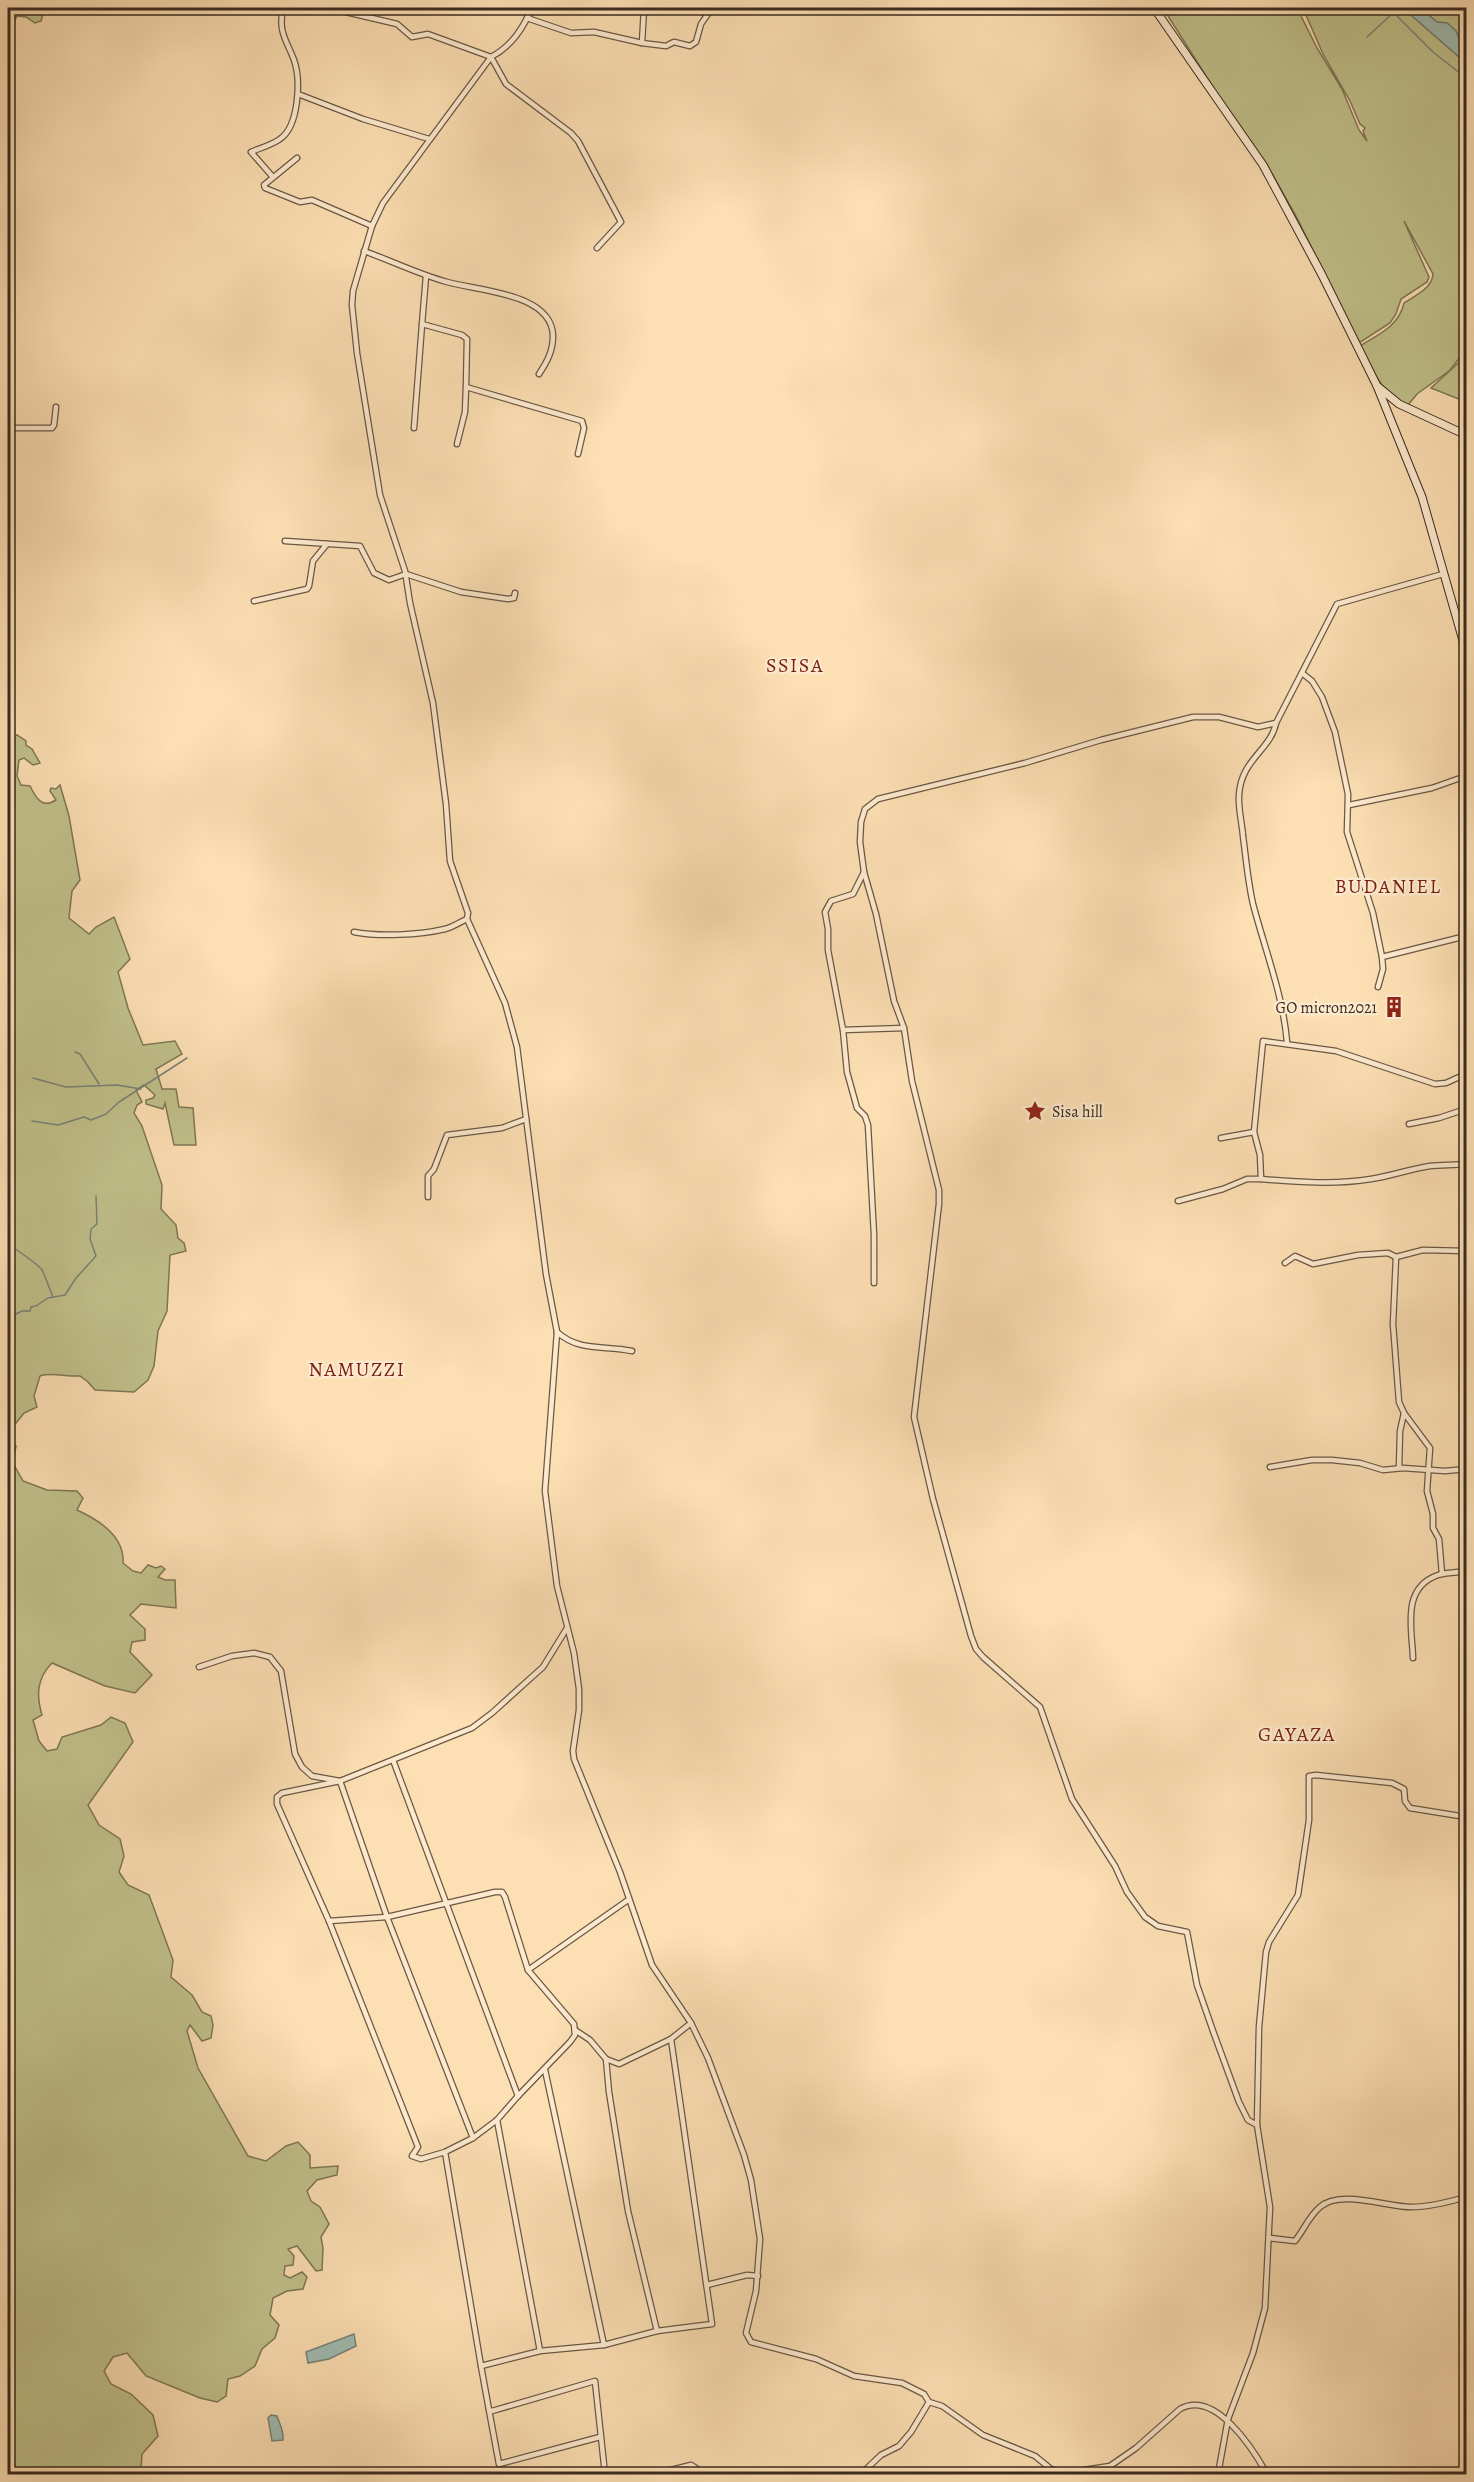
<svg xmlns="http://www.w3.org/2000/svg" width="1474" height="2482" viewBox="0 0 1474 2482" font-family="Alegreya,serif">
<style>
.green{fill:#c1c18b;stroke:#7e7656;stroke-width:1.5}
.water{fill:#a0bcb2;stroke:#778278;stroke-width:1.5}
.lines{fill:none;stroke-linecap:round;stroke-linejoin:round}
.stream{stroke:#778278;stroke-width:1.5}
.minor-casing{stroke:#6a5745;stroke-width:7}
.secondary-casing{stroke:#3a2a20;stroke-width:9}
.minor{stroke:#fdeace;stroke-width:4.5}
.secondary{stroke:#fdeace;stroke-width:7}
.labels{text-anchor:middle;stroke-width:4.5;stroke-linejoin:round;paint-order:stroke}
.poi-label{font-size:16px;fill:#3a2a20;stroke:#fdeace;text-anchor:end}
.quarter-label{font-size:20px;letter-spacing:1.5px;fill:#7a1f14;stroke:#fdeace}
</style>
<rect width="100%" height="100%" fill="#fcdfb3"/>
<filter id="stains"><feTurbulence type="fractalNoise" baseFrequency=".00333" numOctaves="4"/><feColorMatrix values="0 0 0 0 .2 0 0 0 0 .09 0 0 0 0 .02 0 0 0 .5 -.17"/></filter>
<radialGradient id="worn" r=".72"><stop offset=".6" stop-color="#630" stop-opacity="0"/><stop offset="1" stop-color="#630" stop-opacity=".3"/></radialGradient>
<g class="green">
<polygon points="8,8 39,8 43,14 41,21 35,23 26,17 17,16 13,24 8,55 15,69 8,74"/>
<path d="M1163 8H1297L1317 48 1342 89 1359 130 1367 141 1363 131 1365 128 1360 124 1350 101 1323 54 1303 8H1403L1466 63V350L1449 371 1417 394 1408 405C1381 393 1373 371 1360 346 1379 334 1399 326 1404 303 1414 296 1432 289 1433 274L1404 221 1429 277 1427 282 1401 299 1396 314 1390 323 1359 343 1296 216 1266 163 1213 87Z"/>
<polygon points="1420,8 1466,8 1466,47 1460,42 1456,31 1447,23 1437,22"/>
<polygon points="1466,356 1466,402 1431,388"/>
<path d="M8 729 11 739 17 735 26 741V745L32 749 40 763 33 765 24 758 19 760 17 776 21 785 30 786C36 798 42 809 56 800L50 791 51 788 56 789 60 785 69 816 80 880 72 891 69 918 89 934 96 927 114 917 130 959 118 972 128 1008 143 1045 175 1041 182 1054 156 1069 162 1089H176L179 1107 193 1108 196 1145H174L165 1103 163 1109 146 1104V1100L153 1098 155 1095 144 1085 136 1090 142 1102 137 1105 134 1113 142 1126 162 1185 161 1209 176 1225 178 1238 184 1243 186 1251 170 1255 167 1311 158 1331 154 1366 148 1380 134 1392 95 1390 88 1382 80 1376C66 1377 52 1372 40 1376L34 1396 37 1407 24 1413 8 1433Z"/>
<path d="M8 1436 16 1446 13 1463 23 1481 47 1490 77 1491 83 1498 77 1510C99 1520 125 1536 123 1563L133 1571 141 1573 148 1565 156 1568 161 1566 165 1569 158 1577 165 1580H175L176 1608 141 1604 130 1615 145 1629V1640L132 1642 130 1652 152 1675 135 1693 105 1686 52 1663C37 1678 36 1695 42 1715L33 1720 39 1741 47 1751 57 1749 62 1737 101 1725 111 1717 125 1723 133 1742 88 1805 99 1825 120 1839 124 1856 119 1872 128 1885 149 1895 173 1960 171 1977 192 1995 202 2012 211 2016 213 2025 211 2038 202 2041 190 2025 187 2031 198 2068 248 2156 266 2161 286 2146 298 2142 310 2155V2168L338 2166 337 2175 317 2180 307 2191 311 2201 320 2207 329 2224 321 2237 323 2248 322 2270 316 2271 297 2246 288 2249 294 2256 293 2265 285 2266 284 2275 290 2278 302 2272 307 2277 303 2289 287 2291 273 2298 270 2315 279 2325 275 2338 262 2349 255 2366 240 2376 228 2379 226 2396 217 2402 200 2398 146 2376 127 2353 113 2357 104 2371 111 2384 131 2394 153 2415 158 2436 142 2454 141 2469 150 2474H8Z"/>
</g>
<g class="water">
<polygon points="1403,8 1420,8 1437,22 1447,23 1456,31 1460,42 1466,47 1466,63"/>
<polygon points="354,2334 356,2346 329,2359 308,2363 306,2352"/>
<path d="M271 2415 277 2416C280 2425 284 2431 283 2440L272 2441 268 2418Z"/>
</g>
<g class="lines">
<g class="stream">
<polyline points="1389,8 1433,52 1466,78"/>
<polyline points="1380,12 1386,8"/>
<polyline points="1354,14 1360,8"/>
<polyline points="1367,37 1393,13"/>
<polyline points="75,1052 80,1054 99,1084"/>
<polyline points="33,1078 66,1087 117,1085 141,1089"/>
<polyline points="32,1121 58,1125 84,1117 91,1120 106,1114 119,1102 187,1058"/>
<path d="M8 1244C14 1248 38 1264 42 1270 46 1278 49 1288 53 1297"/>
<polyline points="8,1318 22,1311 30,1311 31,1307 36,1306 48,1298 65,1295 76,1278 96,1256 90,1239 91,1229 97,1224 96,1196"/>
</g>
<defs>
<g id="minor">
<polyline points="329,8 397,24 412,37 428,34 491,57 506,84 571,133 578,141 621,222 597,248"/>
<path d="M532 8C523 28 512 46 491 57L383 203 372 226 353 291 352 305 357 353 380 495 405 571 410 603 433 703 446 804 450 861 468 913 467 919 505 1003 517 1047 546 1274 557 1332 545 1491 557 1586 574 1653 579 1689V1710L573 1751 574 1759 620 1872 652 1965 691 2023 708 2058 744 2155 751 2180 760 2239 756 2291 746 2333 751 2342 816 2359 854 2376 902 2383 924 2394 929 2402 942 2406 983 2435 1035 2456 1051 2469 1064 2473 1110 2466 1136 2448 1180 2409C1215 2389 1253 2449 1267 2474"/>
<polyline points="527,18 571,33 594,32 642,43 666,46 674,42 690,46 696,42 701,24 712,8"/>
<polyline points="642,43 644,8"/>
<polyline points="298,94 363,119 429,139"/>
<polyline points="297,158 264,185 265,188 300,202 312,200 372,226"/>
<path d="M272 176 251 152C260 148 272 145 280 139 299 126 301 80 294 60 286 39 278 32 283 8"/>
<path d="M364 251C392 261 418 274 447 282 479 291 552 293 553 336 553 351 547 362 539 374"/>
<polyline points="426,276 422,324 462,335 467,339 466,387 582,421 584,428 578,454"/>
<polyline points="8,428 52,428 54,425 56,407"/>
<polyline points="414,428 422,324"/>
<polyline points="457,444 465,412 466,387"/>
<polyline points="285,541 360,546 374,573 389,580 406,574 461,592 508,599 514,598 515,593"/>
<polyline points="254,601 307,589 309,586 313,561 327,544"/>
<polyline points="1302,673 1312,681 1322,697 1335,732 1348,794 1347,832 1373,913 1382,957"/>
<path d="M1276 723C1271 750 1241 759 1239 795 1238 808 1242 823 1243 836 1246 859 1248 882 1253 904 1265 950 1283 995 1287 1042"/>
<polyline points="1349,805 1432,788 1466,776"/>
<polyline points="864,872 853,894 831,901 825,912 828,929 828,950 843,1030 847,1072 857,1108 865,1116 868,1125 874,1235 874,1283"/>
<path d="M354 932C379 937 420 935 445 929 453 927 460 922 467 919"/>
<polyline points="1378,987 1383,969 1382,957 1466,936"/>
<polyline points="843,1030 904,1028"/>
<polyline points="1409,1124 1439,1118 1466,1109"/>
<polyline points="1221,1138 1254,1132"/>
<path d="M1261 1179C1297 1182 1335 1185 1371 1179 1391 1176 1410 1169 1430 1166 1442 1165 1454 1165 1466 1164"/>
<polyline points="428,1197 428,1176 434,1169 447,1135 502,1128 526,1119"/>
<polyline points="1178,1201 1223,1189 1247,1179 1261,1179 1260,1155 1254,1132 1263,1041 1336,1051 1435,1084 1446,1083 1466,1074"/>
<polyline points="1396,1257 1393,1324 1399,1402 1404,1413 1430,1448 1427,1491 1433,1514 1433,1528 1439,1539 1442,1574"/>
<polyline points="1285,1263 1295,1256 1313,1264 1358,1255 1388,1253 1396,1257 1423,1250 1466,1251"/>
<path d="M557 1332C579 1352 604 1345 632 1351"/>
<polyline points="1270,1467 1312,1460 1332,1460 1360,1463 1383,1470 1403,1468 1445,1471 1466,1469"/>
<polyline points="1399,1468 1400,1431 1404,1413"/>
<path d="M1413 1658C1412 1628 1401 1588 1438 1575 1447 1572 1457 1573 1466 1571"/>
<polyline points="199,1667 232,1656 254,1653 270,1657 281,1671 295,1754 302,1767 312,1776 340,1781 472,1728 492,1713 543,1667 567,1628"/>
<polyline points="393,1760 518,2096"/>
<polyline points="329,1921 387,1917 495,1892 502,1892 505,1897 528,1970 574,2024 575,2035 570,2042 518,2096 497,2120 473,2138"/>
<polyline points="528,1970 628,1900"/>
<polyline points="575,2030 590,2040 606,2059 619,2064 671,2039 691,2023"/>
<polyline points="606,2059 609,2092 628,2211 657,2331"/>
<polyline points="545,2070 604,2345"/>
<polyline points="497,2120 540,2351"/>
<polyline points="1257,2125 1259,2027 1266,1952 1269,1942 1298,1895 1309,1820 1309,1776 1316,1775 1392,1783 1404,1789 1405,1801 1410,1808 1466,1817"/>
<polyline points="445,2152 421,2159 412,2156 418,2147 329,1921 277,1804 277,1797 282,1793 340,1781 387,1917 473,2138 445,2152 481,2366 540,2351 604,2345 657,2331 712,2324 671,2039"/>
<path d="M1269 2238 1295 2241C1304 2230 1309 2216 1320 2207 1340 2189 1387 2207 1411 2207 1430 2207 1449 2202 1466 2197"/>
<polyline points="707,2285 747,2275 758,2276"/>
<polyline points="481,2366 489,2410 492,2411 595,2381 605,2474"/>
<polyline points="489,2410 499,2464 600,2437"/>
<polyline points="655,2474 691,2465 696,2468 699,2474"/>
<polyline points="861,2474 881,2455 899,2446 911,2432 929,2402"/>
<polyline points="1218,2474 1228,2419 1253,2353 1265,2308 1270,2207 1257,2125 1248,2120 1239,2102 1213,2031 1197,1985 1187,1932 1158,1926 1145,1917 1127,1892 1115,1866 1072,1799 1040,1707 983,1657 976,1649 971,1636 933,1499 914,1417 939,1204 939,1190 912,1081 904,1028 894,1001 876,914 864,872 860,842 861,822 865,809 878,799 1025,763 1101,740 1193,717 1219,717 1258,727 1276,723 1337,604 1443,574"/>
</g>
<g id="secondary">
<polyline points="1154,8 1263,165 1322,275 1377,386 1422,497 1466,651"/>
<polyline points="1377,386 1399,404 1466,435"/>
</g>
</defs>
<use href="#minor" class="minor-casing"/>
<use href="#secondary" class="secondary-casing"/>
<use href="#minor" class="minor"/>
<use href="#secondary" class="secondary"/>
</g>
<defs>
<symbol id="building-bare" viewBox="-9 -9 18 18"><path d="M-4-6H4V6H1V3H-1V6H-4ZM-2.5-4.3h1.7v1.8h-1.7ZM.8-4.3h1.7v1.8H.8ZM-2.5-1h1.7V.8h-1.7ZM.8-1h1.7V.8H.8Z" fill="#8f2418" stroke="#fdeace" stroke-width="2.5" paint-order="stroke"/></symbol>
<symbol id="sight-bare" viewBox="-9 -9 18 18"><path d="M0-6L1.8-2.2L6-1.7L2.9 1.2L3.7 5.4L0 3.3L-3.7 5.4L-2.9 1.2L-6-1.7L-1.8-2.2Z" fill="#8f2418" stroke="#fdeace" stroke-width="2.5" paint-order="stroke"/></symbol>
</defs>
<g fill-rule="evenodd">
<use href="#building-bare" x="1379" y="992" width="30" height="30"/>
<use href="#sight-bare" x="1020" y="1096" width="30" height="30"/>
</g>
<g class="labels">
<g class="poi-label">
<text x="1377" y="1013">GO micron2021</text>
<text x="1052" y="1117" text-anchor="start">Sisa hill</text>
</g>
<g class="quarter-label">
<text x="795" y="672">SSISA</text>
<text x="1388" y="893">BUDANIEL</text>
<text x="357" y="1376">NAMUZZI</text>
<text x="1297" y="1741">GAYAZA</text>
</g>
</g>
<rect width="1474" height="2482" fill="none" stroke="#fcdfb3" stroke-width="30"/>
<rect x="9" y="9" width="1456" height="2464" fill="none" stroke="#3a2a20" stroke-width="3"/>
<rect x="15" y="15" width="1444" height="2452" fill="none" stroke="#3a2a20" stroke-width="1.5"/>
<rect width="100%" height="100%" filter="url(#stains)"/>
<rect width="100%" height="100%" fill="url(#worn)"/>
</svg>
